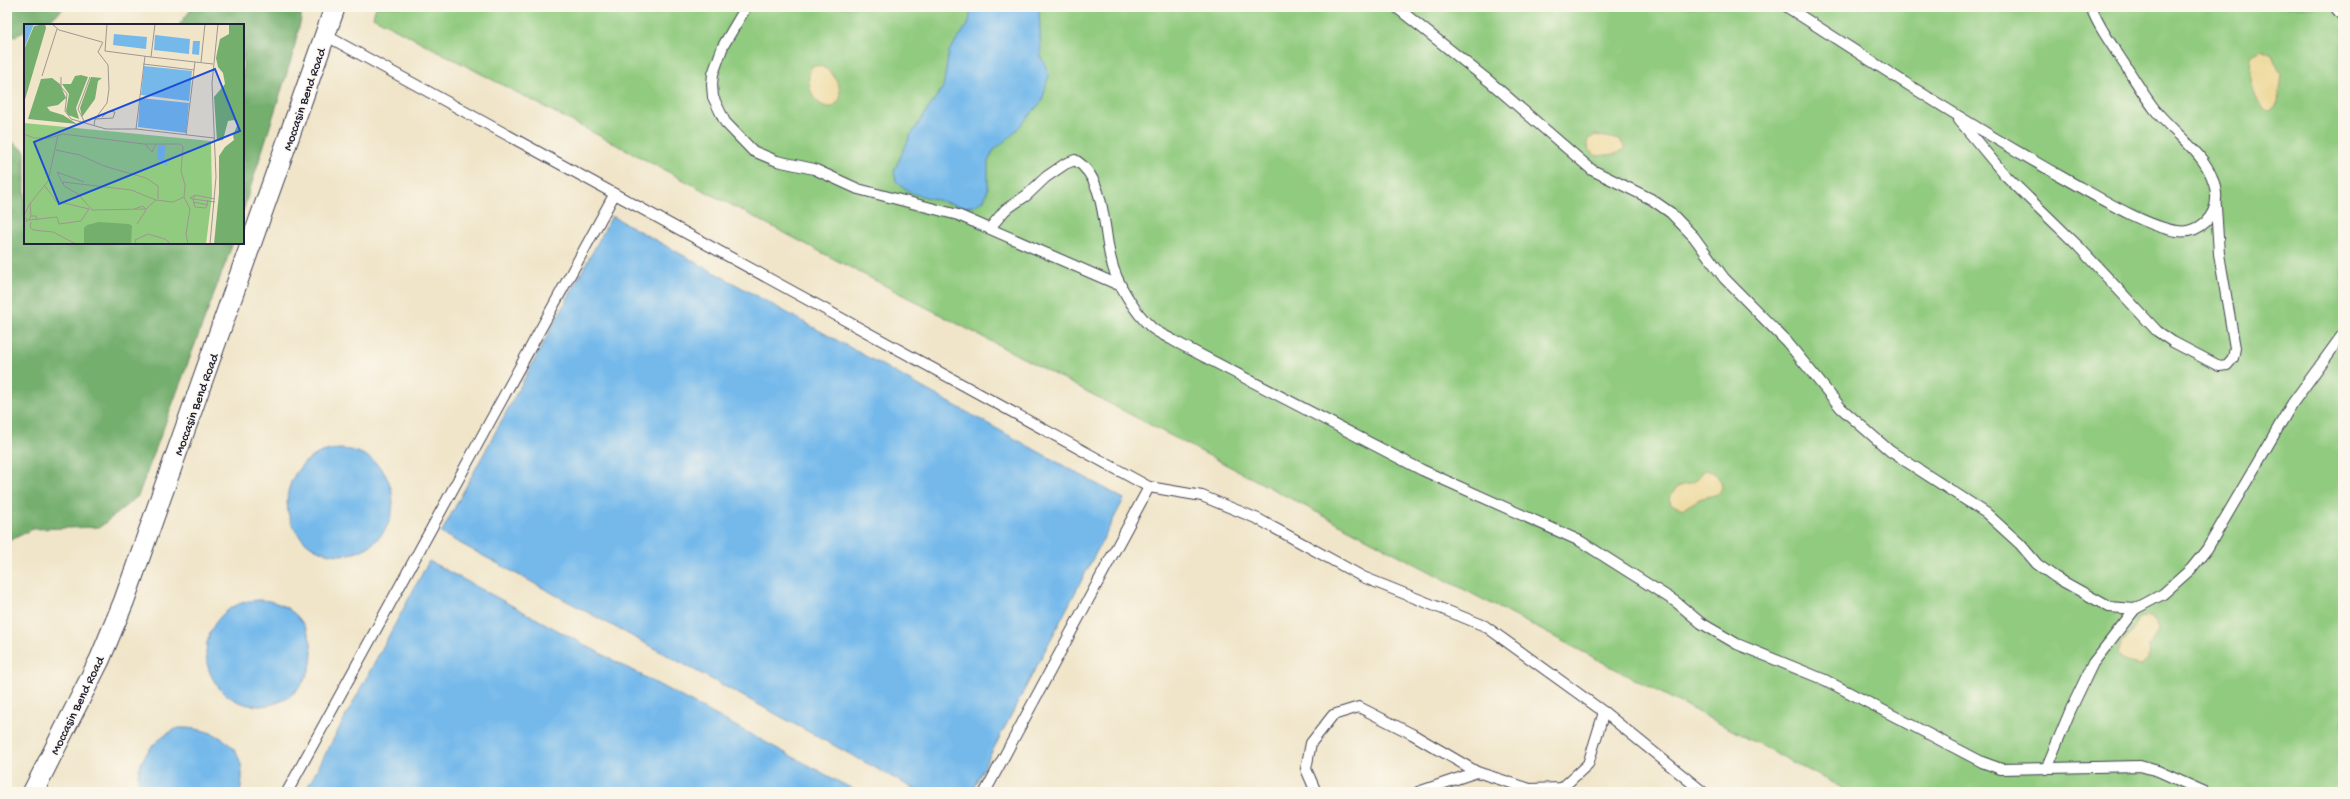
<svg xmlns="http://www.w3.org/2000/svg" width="2350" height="799" viewBox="0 0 2350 799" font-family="'Gochi Hand',sans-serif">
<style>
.green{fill:#91cb7f;stroke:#5a765d}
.forest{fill:#74af6e;stroke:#4b6854}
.sand{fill:#eeda9e;stroke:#887e6c}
.water{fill:#75b9eb;stroke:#4c6e93}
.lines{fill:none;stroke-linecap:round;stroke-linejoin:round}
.service-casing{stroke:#413f50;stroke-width:12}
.minor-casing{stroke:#413f50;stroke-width:22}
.service{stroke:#fff;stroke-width:10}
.minor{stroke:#fff;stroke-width:20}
.labels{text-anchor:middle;stroke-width:3;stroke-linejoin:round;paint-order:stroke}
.street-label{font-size:13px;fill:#22223b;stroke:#fbf7ec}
.inset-road{fill:none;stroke:#9e9790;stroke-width:1}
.view{fill:#1d4ed8;fill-opacity:0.15;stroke:#1d4ed8;stroke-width:2}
.inset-edge{fill:none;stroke:#22223b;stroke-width:2}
</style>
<rect width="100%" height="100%" fill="#fbf7ec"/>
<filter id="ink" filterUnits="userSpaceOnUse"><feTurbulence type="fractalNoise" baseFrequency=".025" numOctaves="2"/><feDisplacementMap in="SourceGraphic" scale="8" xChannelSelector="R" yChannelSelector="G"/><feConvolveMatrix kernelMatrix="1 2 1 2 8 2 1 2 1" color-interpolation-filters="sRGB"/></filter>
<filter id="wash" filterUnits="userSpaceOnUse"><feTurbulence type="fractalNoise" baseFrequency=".012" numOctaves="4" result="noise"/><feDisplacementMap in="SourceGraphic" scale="16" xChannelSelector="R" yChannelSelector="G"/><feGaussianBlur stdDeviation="0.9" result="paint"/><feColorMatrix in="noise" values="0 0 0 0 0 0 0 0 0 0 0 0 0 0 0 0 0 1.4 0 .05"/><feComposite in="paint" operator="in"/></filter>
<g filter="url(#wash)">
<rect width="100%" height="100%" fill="#f0e5c9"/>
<polygon class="green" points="376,7 2343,7 2343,792 1850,792 373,17"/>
<g class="forest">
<path d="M7 7H65C49 21 48 25 25 25V32L12 37 7 45Z"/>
<polygon points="193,7 301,7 301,19 292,57 243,211 243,25 179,25"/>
<polygon points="7,135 12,142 25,151 25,243 233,243 138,496 100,527 33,529 7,542"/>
</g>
<g class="sand">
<path d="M2262 50 2272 55 2281 75 2278 102 2275 108 2270 112C2253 112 2247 64 2252 55Z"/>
<path d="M812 66C829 63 842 83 840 99L833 107C812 109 804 81 812 66Z"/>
<path d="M1596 135 1620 140 1625 148 1616 154 1597 156C1589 152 1585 147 1588 139Z"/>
<path d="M1705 470C1715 471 1721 478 1722 488L1718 494 1699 499 1683 509 1671 504 1669 498 1677 487 1694 482Z"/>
<path d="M2144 616 2151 617 2156 623 2158 631 2149 646 2148 660 2141 666 2126 663 2117 655C2119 641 2133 635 2138 619Z"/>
</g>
<g class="water">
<polygon points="971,7 1039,7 1041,56 1049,74 1042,101 1012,135 993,151 988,162 988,189 984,200 974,206 963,207 911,193 896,181 894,171 910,136 943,87 949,51 969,23"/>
<polygon points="612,216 1124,499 971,792 920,792 441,533"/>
<circle cx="340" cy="502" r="53"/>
<polygon points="429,561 858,792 305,792"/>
<circle cx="259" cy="653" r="53"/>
<path d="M178 728C218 727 251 748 240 792H140C131 763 154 739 178 728Z"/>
</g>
</g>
<g filter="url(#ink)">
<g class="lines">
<defs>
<g id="service">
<polyline points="746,7 723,46 713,74 712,85 713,97 725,122 753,151 777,161 814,169 858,189 958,215 1121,286"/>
<polyline points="1396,7 1489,81 1592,170 1651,199 1671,213 1694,237 1724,278 1787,342 1841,408 1890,451 1986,513 2020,544 2037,564 2055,577 2109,607 2135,609"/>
<path d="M1787 7C1880 67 1972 127 2069 181 2096 196 2147 227 2177 231 2199 234 2218 217 2216 193 2212 157 2177 137 2156 111 2144 96 2135 80 2125 65 2112 45 2099 28 2091 7"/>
<polyline points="2335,7 2343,17"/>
<polyline points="325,35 1149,487 985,792"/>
<polyline points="1959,120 2004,174 2078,246 2157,331 2173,342 2219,366 2227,365 2233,358 2235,348 2219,254 2216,206"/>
<path d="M990 228 1005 210 1027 195 1046 177 1065 164 1075 160C1106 178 1103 230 1111 260 1116 282 1135 313 1152 328 1158 333 1168 337 1176 342L1422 470 1580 541 1676 602 1701 623 1737 644 1825 680 1982 762 2001 769 2140 766 2158 771 2205 792"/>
<polyline points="1149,487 1202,496 1258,519 1363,577 1485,626 1604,712 1703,792"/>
<polyline points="2046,769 2071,709 2093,663 2135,609 2163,594 2191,569 2207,549 2292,404 2343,334"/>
<polyline points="287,792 614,195"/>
<polyline points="1316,792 1306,769 1311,743 1333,715 1359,707 1412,734 1477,772 1530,789 1562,788 1588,764 1604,712"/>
<polyline points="1418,792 1477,772"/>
</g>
<polyline id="minor" points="33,792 100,659 124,601 335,7"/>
</defs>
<use href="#service" class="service-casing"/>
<use href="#minor" class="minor-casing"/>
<use href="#service" class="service"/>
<use href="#minor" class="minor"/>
</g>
</g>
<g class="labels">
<g class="street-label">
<text transform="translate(303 99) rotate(-71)" y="5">Moccasin Bend Road</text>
<text transform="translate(195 404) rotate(-70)" y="5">Moccasin Bend Road</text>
<text transform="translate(76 705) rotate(-64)" y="5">Moccasin Bend Road</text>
</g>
</g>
<g transform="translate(24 24)">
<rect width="220" height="220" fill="#f0e5c9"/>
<path d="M0 99 187 117 188 172 182 220H0Z" fill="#91cb7f"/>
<path d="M21 0 22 4 0 79V26L10 2ZM205 0H220V220H190L195 169V132L201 123 210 116 209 111 214 100 210 96 204 97 199 116 193 117 190 73 201 60 199 49 194 43 192 34 196 15 205 10ZM57 51 64 53 52 84 55 95 44 91 42 87 45 70 38 60H47L51 52ZM67 53 78 54 74 57 71 75 58 93 56 84ZM28 54 36 60 42 74 34 81 23 83 26 87 39 91 53 100 4 95 17 55ZM75 198 105 200 108 202 107 220 60 219V204L63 201Z" fill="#74af6e"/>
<path d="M0 0H10L0 25ZM90 10 123 13 122 25 89 21ZM131 11 166 15 165 30 130 26ZM169 17H176L175 31 168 30ZM120 42 168 47 165 77 117 71ZM116 74 165 79 162 109 114 103ZM134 121H142L140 135 144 140 142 142 133 134Z" fill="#75b9eb"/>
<path class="inset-road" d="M28 0 35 6 78 18M83 0 81 27 127 33M131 0 127 33 189 40M121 32 112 105 190 114M177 38 181 0M119 40 170 46M18 52 33 5M37 53V63L43 70 41 87 47 95 82 105H112M71 95 83 79 85 65 84 41 74 28 79 18M61 99 54 85 66 53M70 102 71 95 89 94 91 88 85 87 78 93M0 110 10 114H25L39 110 120 120H156L159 123 157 147 161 161 160 173 166 185 162 210 164 220M162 111 171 38M121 120 128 128 132 120M32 126 56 131 80 142 122 154 134 162V175M39 160 33 148 60 158M171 171 166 174 169 175 171 183 182 184 184 176M169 178 184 181M191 178 169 175 171 171 191 175M6 179 7 192M110 185 119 182 122 186 113 200M68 186 54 170 40 162 39 158 107 166 132 176M68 186 122 185 132 176 149 178 160 173M3 196 0 192 5 181 24 157 34 111M5 196 33 193 35 200 57 197 65 185 32 177 21 162M0 198 5 196 7 192H12L13 196M7 198 6 203 9 206 29 208 52 220M112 220 111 216 124 210 141 215 147 220M186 220 192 153 188 59 194 0"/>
<path class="view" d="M191 45 216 107 35 180 10 118Z"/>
<rect width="220" height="220" class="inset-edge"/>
</g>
<rect width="2350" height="799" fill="none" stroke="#fbf7ec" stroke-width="24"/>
</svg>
